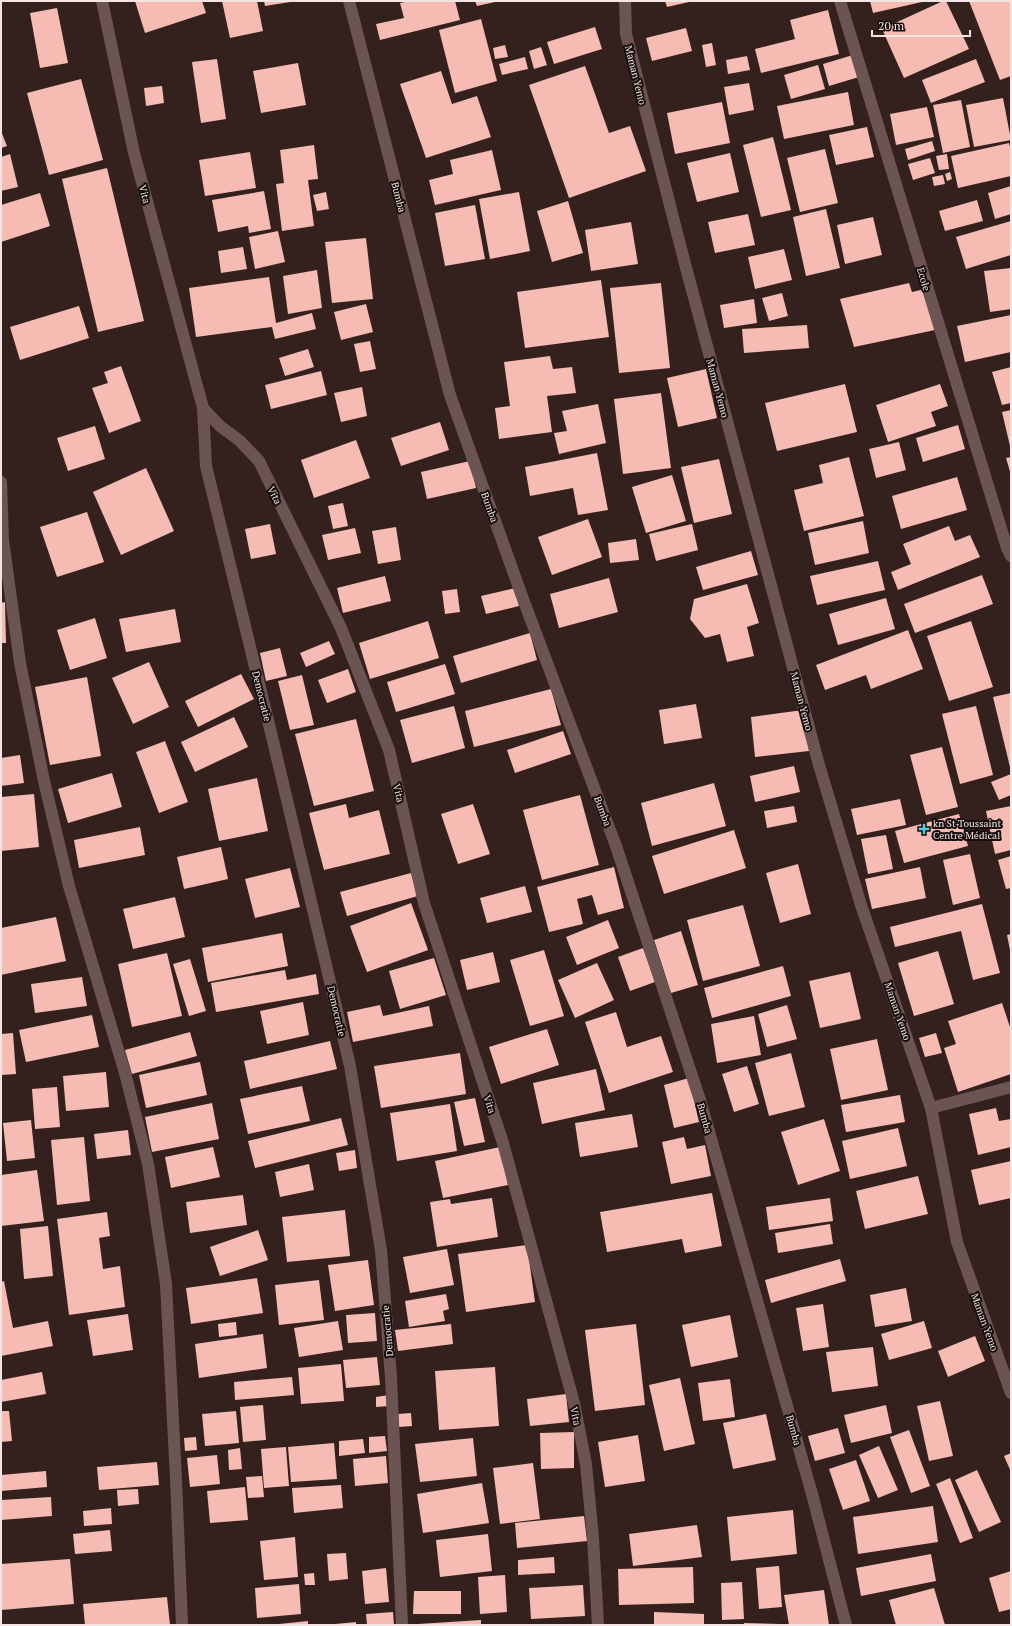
<svg xmlns="http://www.w3.org/2000/svg" width="1012" height="1626" viewBox="0 0 1012 1626" font-family="'PT Serif',serif">
<style>
.building{fill:#f6bbb2}
.lines{fill:none;stroke-linecap:round;stroke-linejoin:round}
.minor{stroke:#6b5451;stroke-width:12}
.poi-dot{fill:#57c9e2;stroke:#160d0c;stroke-width:1.5}
.labels{text-anchor:middle;stroke-width:4;stroke-linejoin:round;paint-order:stroke}
.street-label{font-size:10px;fill:#f3e5e3;stroke:#160d0c}
.poi-label{font-size:10px;fill:#f3e5e3;stroke:#160d0c;text-anchor:start}
</style>
<rect width="100%" height="100%" fill="#34211e"/>
<g class="building">
<polygon points="135,1 202,1 206,13 145,33"/>
<polygon points="222,1 257,1 263,31 230,38"/>
<polygon points="264,1 290,1 290,2 265,6"/>
<polygon points="410,1 455,1 460,20 380,40 376,24 404,18 400,3"/>
<polygon points="475,1 495,1 495,2 477,6"/>
<polygon points="665,1 689,1 689,2 667,7"/>
<polygon points="870,1 922,1 922,2 873,13"/>
<polygon points="943,1 946,1 969,49 904,78 882,29"/>
<polygon points="969,1 1011,1 1011,76 1000,80"/>
<polygon points="57,8 68,63 40,68 30,13"/>
<polygon points="828,10 839,54 761,73 755,49 795,39 790,20"/>
<polygon points="481,19 497,81 455,93 439,30"/>
<polygon points="595,27 602,49 554,64 547,42"/>
<polygon points="686,28 692,51 652,61 646,38"/>
<polygon points="712,43 716,65 706,67 702,45"/>
<polygon points="505,45 508,57 495,59 493,48"/>
<polygon points="541,47 547,65 534,69 529,51"/>
<polygon points="853,55 859,77 829,86 823,64"/>
<polygon points="747,56 750,70 728,74 726,60"/>
<polygon points="525,57 528,69 502,75 499,64"/>
<polygon points="217,59 226,119 201,123 192,62"/>
<polygon points="976,59 985,82 931,103 922,80"/>
<polygon points="298,63 306,105 261,113 253,71"/>
<polygon points="818,65 825,89 791,99 784,75"/>
<polygon points="585,66 609,133 630,126 646,171 569,198 529,85"/>
<polygon points="441,71 452,104 477,96 491,137 426,158 400,84"/>
<polygon points="81,79 103,160 49,175 27,93"/>
<polygon points="749,83 754,110 729,115 724,87"/>
<polygon points="162,86 164,103 146,106 144,88"/>
<polygon points="848,92 854,125 784,139 777,106"/>
<polygon points="1003,98 1011,140 974,147 966,105"/>
<polygon points="961,100 970,147 943,153 933,105"/>
<polygon points="722,102 730,143 675,154 667,113"/>
<polygon points="927,107 934,137 896,145 890,114"/>
<polygon points="867,127 874,157 836,165 829,135"/>
<polygon points="1,131 7,146 1,148"/>
<polygon points="773,137 791,210 761,217 743,145"/>
<polygon points="932,141 935,151 908,160 905,149"/>
<polygon points="1009,143 1011,151 1011,176 958,188 951,156"/>
<polygon points="314,145 318,179 308,180 314,226 282,231 276,184 284,183 280,150"/>
<polygon points="825,149 838,203 800,212 787,158"/>
<polygon points="492,150 501,190 435,205 429,180 453,174 450,160"/>
<polygon points="250,152 256,188 205,196 199,160"/>
<polygon points="730,153 739,192 697,202 687,163"/>
<polygon points="10,154 18,187 1,191 1,157"/>
<polygon points="947,154 949,169 939,170 936,156"/>
<polygon points="930,158 935,173 913,180 908,164"/>
<polygon points="107,168 144,321 98,332 62,179"/>
<polygon points="950,172 952,179 947,181 945,174"/>
<polygon points="943,175 945,184 934,186 932,177"/>
<polygon points="1011,186 1011,214 995,219 988,193"/>
<polygon points="264,191 271,229 249,233 248,226 218,232 212,200"/>
<polygon points="326,192 329,209 317,211 313,195"/>
<polygon points="519,192 530,251 490,259 479,199"/>
<polygon points="40,193 50,226 1,242 1,205"/>
<polygon points="977,200 983,221 945,231 939,211"/>
<polygon points="568,201 583,253 552,262 537,211"/>
<polygon points="475,205 485,259 445,266 435,213"/>
<polygon points="826,209 840,268 806,276 793,217"/>
<polygon points="748,214 755,245 715,253 708,222"/>
<polygon points="873,217 882,255 845,264 837,225"/>
<polygon points="1011,221 1011,255 966,269 956,237"/>
<polygon points="631,222 638,264 591,271 585,230"/>
<polygon points="278,231 285,262 255,269 249,237"/>
<polygon points="366,238 373,299 332,303 325,242"/>
<polygon points="243,247 247,269 221,273 218,251"/>
<polygon points="784,249 792,280 755,289 748,257"/>
<polygon points="1011,268 1011,309 990,312 984,271"/>
<polygon points="317,270 322,308 288,314 283,276"/>
<polygon points="269,277 276,323 312,313 316,329 275,339 272,327 196,337 189,288"/>
<polygon points="601,280 609,337 525,348 517,292"/>
<polygon points="661,283 670,368 619,373 610,288"/>
<polygon points="909,283 912,292 925,289 935,330 854,347 840,299"/>
<polygon points="782,293 788,316 769,321 762,298"/>
<polygon points="754,299 757,323 724,328 720,305"/>
<polygon points="366,304 373,332 341,340 334,312"/>
<polygon points="79,306 89,338 20,360 10,327"/>
<polygon points="1011,315 1011,352 965,362 957,326"/>
<polygon points="807,325 809,348 744,353 742,329"/>
<polygon points="370,341 376,369 360,372 354,344"/>
<polygon points="308,349 314,367 285,376 279,358"/>
<polygon points="550,356 553,369 572,367 576,393 547,396 552,432 499,439 495,408 510,406 504,362"/>
<polygon points="121,366 141,421 109,433 92,388 108,383 104,372"/>
<polygon points="1011,367 1011,403 1002,405 992,372"/>
<polygon points="706,369 717,418 678,427 667,378"/>
<polygon points="321,371 327,395 271,409 265,385"/>
<polygon points="845,384 857,432 777,451 765,403"/>
<polygon points="940,384 948,406 931,412 936,426 888,442 876,405"/>
<polygon points="362,387 367,416 341,422 334,393"/>
<polygon points="661,393 671,468 623,474 614,399"/>
<polygon points="598,404 606,443 559,454 554,433 567,431 562,411"/>
<polygon points="1011,410 1011,446 1010,446 1002,412"/>
<polygon points="440,422 449,450 401,466 391,438"/>
<polygon points="958,425 965,449 923,462 916,438"/>
<polygon points="95,426 105,459 68,471 57,438"/>
<polygon points="356,440 370,478 314,498 301,460"/>
<polygon points="899,442 906,470 876,478 869,449"/>
<polygon points="597,453 608,510 578,515 573,488 530,496 525,467"/>
<polygon points="849,457 864,516 804,531 794,490 823,483 819,465"/>
<polygon points="1011,457 1011,475 1006,458"/>
<polygon points="719,459 732,514 694,523 681,467"/>
<polygon points="470,461 476,488 427,499 421,472"/>
<polygon points="146,468 174,531 121,555 93,492"/>
<polygon points="672,475 686,521 646,533 632,487"/>
<polygon points="957,477 967,510 901,529 892,496"/>
<polygon points="343,503 348,526 333,529 328,506"/>
<polygon points="87,512 104,562 57,577 40,527"/>
<polygon points="588,519 602,557 552,575 538,537"/>
<polygon points="863,521 869,553 815,565 808,533"/>
<polygon points="270,524 276,554 251,559 245,529"/>
<polygon points="692,524 698,550 656,561 649,534"/>
<polygon points="949,526 955,541 970,535 980,557 898,590 891,572 911,564 903,544"/>
<polygon points="396,527 401,560 378,564 372,531"/>
<polygon points="355,528 361,553 328,560 322,535"/>
<polygon points="636,539 639,560 610,563 608,543"/>
<polygon points="751,551 758,575 703,590 696,567"/>
<polygon points="878,561 885,590 817,605 810,576"/>
<polygon points="982,575 993,604 915,633 904,604"/>
<polygon points="385,576 391,601 343,613 337,588"/>
<polygon points="609,578 618,612 559,628 550,594"/>
<polygon points="747,584 759,623 747,627 754,656 727,662 720,634 705,638 690,619 694,599"/>
<polygon points="515,588 519,606 486,614 481,596"/>
<polygon points="457,589 460,612 445,614 442,591"/>
<polygon points="886,598 895,629 838,645 829,614"/>
<polygon points="5,602 6,643 1,643 1,603"/>
<polygon points="175,609 181,642 126,652 119,619"/>
<polygon points="95,618 107,658 70,670 57,630"/>
<polygon points="428,621 439,658 370,679 359,643"/>
<polygon points="971,621 993,687 949,701 927,636"/>
<polygon points="908,630 923,669 871,689 866,675 825,690 816,665"/>
<polygon points="530,633 537,660 461,683 453,656"/>
<polygon points="329,641 335,654 306,667 300,653"/>
<polygon points="280,648 287,676 266,681 260,653"/>
<polygon points="149,662 169,707 133,724 112,678"/>
<polygon points="445,664 455,694 396,712 387,682"/>
<polygon points="348,669 356,692 327,703 318,680"/>
<polygon points="241,674 254,699 198,727 185,701"/>
<polygon points="302,675 314,725 290,730 278,681"/>
<polygon points="87,677 101,756 50,765 35,687"/>
<polygon points="551,689 561,725 474,747 465,711"/>
<polygon points="1011,693 1011,767 1010,767 993,697"/>
<polygon points="696,704 702,738 664,744 659,710"/>
<polygon points="454,706 465,748 412,763 400,720"/>
<polygon points="976,706 993,775 960,784 942,714"/>
<polygon points="803,710 809,751 755,757 751,717"/>
<polygon points="234,717 248,747 195,772 181,742"/>
<polygon points="356,719 374,791 314,806 295,734"/>
<polygon points="563,731 571,754 515,773 507,750"/>
<polygon points="165,741 188,802 159,813 136,752"/>
<polygon points="942,747 958,807 926,815 910,755"/>
<polygon points="20,755 24,783 1,786 1,758"/>
<polygon points="794,766 800,792 755,802 750,776"/>
<polygon points="112,773 122,807 68,823 58,789"/>
<polygon points="1011,774 1011,795 999,800 991,782"/>
<polygon points="257,778 268,831 219,841 208,789"/>
<polygon points="714,783 726,826 652,846 641,803"/>
<polygon points="34,794 39,847 1,851 1,797"/>
<polygon points="580,795 599,865 542,880 523,810"/>
<polygon points="900,799 906,825 857,835 851,809"/>
<polygon points="346,804 349,818 379,810 390,854 324,870 309,813"/>
<polygon points="473,804 490,854 458,864 441,814"/>
<polygon points="794,806 797,822 767,828 764,811"/>
<polygon points="1011,806 1011,850 995,854 986,811"/>
<polygon points="959,814 968,846 904,863 895,831"/>
<polygon points="140,827 145,855 79,868 74,840"/>
<polygon points="734,830 746,868 664,894 652,856"/>
<polygon points="886,835 893,869 868,874 861,839"/>
<polygon points="221,847 228,879 184,889 177,857"/>
<polygon points="970,854 980,898 953,905 943,860"/>
<polygon points="1011,856 1011,888 1006,889 998,860"/>
<polygon points="798,864 811,914 780,923 766,873"/>
<polygon points="614,867 624,908 598,915 592,895 577,899 583,924 549,932 537,887"/>
<polygon points="920,867 926,898 872,909 865,879"/>
<polygon points="290,868 300,907 255,918 245,879"/>
<polygon points="411,873 418,896 347,916 340,892"/>
<polygon points="525,886 532,912 487,923 480,898"/>
<polygon points="175,897 185,937 133,949 123,909"/>
<polygon points="411,903 428,950 367,972 350,926"/>
<polygon points="982,904 1000,973 973,980 961,931 895,947 890,927"/>
<polygon points="743,905 760,966 703,981 687,920"/>
<polygon points="56,917 66,961 1,975 1,928"/>
<polygon points="608,920 619,948 577,965 566,937"/>
<polygon points="681,931 698,985 671,993 654,940"/>
<polygon points="282,933 288,966 208,982 202,948"/>
<polygon points="1011,934 1011,950 1010,950 1007,935"/>
<polygon points="643,948 655,982 630,991 618,957"/>
<polygon points="544,950 564,1016 530,1026 510,960"/>
<polygon points="938,951 954,1004 914,1016 898,963"/>
<polygon points="493,952 500,982 467,990 460,960"/>
<polygon points="167,953 182,1016 132,1027 118,964"/>
<polygon points="434,958 446,995 400,1009 389,971"/>
<polygon points="190,959 206,1011 189,1016 173,964"/>
<polygon points="597,963 614,1000 575,1018 558,980"/>
<polygon points="783,966 791,996 712,1018 704,988"/>
<polygon points="285,970 287,980 316,974 319,994 216,1012 211,983"/>
<polygon points="850,972 861,1019 820,1028 809,981"/>
<polygon points="82,977 87,1006 35,1013 31,984"/>
<polygon points="303,1002 309,1035 267,1044 260,1011"/>
<polygon points="1002,1003 1011,1030 1011,1074 958,1092 944,1048 956,1044 948,1021"/>
<polygon points="380,1005 383,1016 429,1006 433,1026 353,1042 347,1012"/>
<polygon points="787,1005 797,1039 767,1047 758,1014"/>
<polygon points="616,1012 627,1047 661,1036 673,1072 609,1093 585,1022"/>
<polygon points="92,1015 99,1047 26,1062 19,1030"/>
<polygon points="754,1016 761,1055 717,1063 711,1024"/>
<polygon points="547,1029 559,1065 501,1084 489,1047"/>
<polygon points="190,1032 197,1056 132,1074 125,1050"/>
<polygon points="13,1033 16,1074 1,1075 1,1034"/>
<polygon points="936,1033 942,1053 925,1057 919,1038"/>
<polygon points="877,1039 888,1090 841,1100 830,1049"/>
<polygon points="330,1041 337,1069 250,1089 244,1061"/>
<polygon points="460,1053 466,1094 381,1108 374,1066"/>
<polygon points="791,1053 805,1107 769,1116 755,1063"/>
<polygon points="200,1062 207,1095 146,1108 139,1075"/>
<polygon points="747,1066 759,1104 734,1112 722,1074"/>
<polygon points="596,1069 605,1110 542,1124 533,1083"/>
<polygon points="106,1072 109,1107 66,1111 63,1076"/>
<polygon points="689,1078 699,1122 674,1128 664,1085"/>
<polygon points="302,1086 310,1121 248,1134 240,1099"/>
<polygon points="57,1087 60,1127 35,1129 32,1089"/>
<polygon points="900,1095 905,1122 846,1132 841,1105"/>
<polygon points="475,1098 485,1142 464,1146 454,1102"/>
<polygon points="212,1103 219,1139 152,1152 145,1117"/>
<polygon points="450,1104 457,1151 397,1161 390,1113"/>
<polygon points="996,1108 999,1121 1011,1119 1011,1147 978,1155 969,1114"/>
<polygon points="632,1114 638,1147 580,1157 575,1123"/>
<polygon points="341,1118 348,1145 255,1168 248,1141"/>
<polygon points="824,1119 840,1171 798,1185 781,1132"/>
<polygon points="31,1120 35,1158 7,1161 3,1123"/>
<polygon points="898,1128 907,1166 850,1179 842,1141"/>
<polygon points="128,1130 131,1155 97,1159 94,1134"/>
<polygon points="84,1137 90,1201 57,1205 51,1140"/>
<polygon points="684,1137 687,1149 705,1145 711,1176 671,1184 662,1142"/>
<polygon points="213,1147 220,1177 171,1188 165,1157"/>
<polygon points="500,1147 508,1185 443,1198 435,1161"/>
<polygon points="355,1150 357,1168 339,1171 336,1153"/>
<polygon points="1011,1161 1011,1198 979,1205 971,1170"/>
<polygon points="309,1164 314,1190 280,1197 275,1172"/>
<polygon points="37,1170 44,1221 1,1226 1,1175"/>
<polygon points="918,1176 928,1214 865,1229 856,1191"/>
<polygon points="712,1193 722,1246 685,1253 682,1239 607,1252 600,1212"/>
<polygon points="243,1195 247,1225 190,1233 186,1202"/>
<polygon points="492,1198 498,1237 437,1247 430,1202 450,1199 451,1204"/>
<polygon points="830,1198 833,1221 769,1230 766,1207"/>
<polygon points="345,1210 350,1256 287,1262 282,1217"/>
<polygon points="107,1212 110,1236 99,1238 103,1269 120,1266 125,1307 69,1315 57,1219"/>
<polygon points="830,1224 833,1244 778,1253 775,1233"/>
<polygon points="48,1226 53,1276 24,1279 20,1229"/>
<polygon points="258,1230 268,1260 220,1276 210,1247"/>
<polygon points="527,1245 535,1302 466,1312 458,1254"/>
<polygon points="447,1249 454,1285 410,1293 403,1257"/>
<polygon points="840,1259 846,1281 771,1303 765,1280"/>
<polygon points="368,1260 374,1305 335,1311 328,1265"/>
<polygon points="257,1278 263,1313 191,1324 186,1288"/>
<polygon points="319,1280 324,1320 279,1325 275,1285"/>
<polygon points="4,1281 13,1328 48,1321 53,1346 1,1356 1,1282"/>
<polygon points="906,1288 912,1321 875,1327 870,1295"/>
<polygon points="446,1294 449,1309 443,1311 445,1321 409,1327 405,1301"/>
<polygon points="823,1304 829,1347 803,1351 796,1308"/>
<polygon points="375,1313 377,1341 348,1343 346,1315"/>
<polygon points="128,1314 133,1350 93,1356 87,1320"/>
<polygon points="730,1315 738,1357 691,1367 682,1325"/>
<polygon points="338,1321 343,1350 299,1357 294,1328"/>
<polygon points="924,1321 932,1348 889,1360 881,1334"/>
<polygon points="236,1322 237,1335 219,1337 218,1324"/>
<polygon points="451,1324 453,1344 398,1351 395,1330"/>
<polygon points="636,1324 645,1405 595,1411 585,1330"/>
<polygon points="263,1334 267,1368 199,1378 195,1344"/>
<polygon points="975,1336 985,1361 948,1377 938,1351"/>
<polygon points="873,1347 878,1386 832,1392 826,1352"/>
<polygon points="377,1357 380,1385 346,1388 343,1360"/>
<polygon points="341,1364 344,1401 301,1404 298,1368"/>
<polygon points="495,1367 499,1426 439,1430 435,1371"/>
<polygon points="42,1372 46,1394 1,1402 1,1380"/>
<polygon points="292,1377 294,1395 235,1400 234,1382"/>
<polygon points="680,1378 695,1444 664,1451 649,1385"/>
<polygon points="730,1379 735,1417 703,1421 698,1383"/>
<polygon points="566,1394 569,1422 530,1426 527,1399"/>
<polygon points="389,1395 389,1406 376,1407 376,1397"/>
<polygon points="940,1401 953,1456 929,1461 917,1406"/>
<polygon points="263,1405 266,1440 243,1442 240,1407"/>
<polygon points="886,1405 892,1433 851,1443 844,1415"/>
<polygon points="1,1411 9,1411 12,1441 1,1442"/>
<polygon points="236,1411 239,1443 205,1446 202,1414"/>
<polygon points="411,1413 412,1426 399,1427 398,1414"/>
<polygon points="766,1414 776,1460 733,1469 723,1423"/>
<polygon points="838,1428 845,1453 815,1461 808,1436"/>
<polygon points="909,1430 930,1486 911,1493 890,1437"/>
<polygon points="574,1432 574,1468 541,1469 540,1433"/>
<polygon points="638,1435 645,1481 605,1487 598,1442"/>
<polygon points="385,1436 387,1451 369,1453 369,1437"/>
<polygon points="196,1437 197,1450 185,1451 184,1438"/>
<polygon points="473,1438 477,1476 420,1482 415,1444"/>
<polygon points="363,1439 365,1453 339,1456 339,1441"/>
<polygon points="334,1443 337,1479 291,1482 288,1447"/>
<polygon points="879,1446 898,1490 878,1498 859,1455"/>
<polygon points="286,1447 289,1486 264,1488 261,1449"/>
<polygon points="240,1448 242,1469 229,1470 228,1450"/>
<polygon points="1011,1453 1011,1472 1004,1456"/>
<polygon points="217,1455 220,1484 190,1487 187,1458"/>
<polygon points="386,1456 388,1483 355,1486 353,1459"/>
<polygon points="856,1460 870,1501 843,1510 829,1469"/>
<polygon points="157,1462 159,1485 99,1490 97,1467"/>
<polygon points="533,1463 540,1519 500,1524 493,1468"/>
<polygon points="977,1470 1001,1522 979,1532 955,1480"/>
<polygon points="46,1471 47,1487 1,1491 1,1475"/>
<polygon points="262,1476 264,1497 248,1498 246,1477"/>
<polygon points="950,1478 973,1538 960,1543 936,1484"/>
<polygon points="482,1483 489,1523 423,1533 417,1494"/>
<polygon points="341,1485 343,1508 294,1513 292,1488"/>
<polygon points="245,1487 248,1520 210,1523 207,1491"/>
<polygon points="138,1489 139,1504 118,1506 117,1490"/>
<polygon points="51,1497 52,1516 1,1520 1,1500"/>
<polygon points="933,1506 938,1542 858,1554 853,1517"/>
<polygon points="111,1508 112,1524 84,1526 83,1511"/>
<polygon points="793,1510 797,1554 731,1561 727,1517"/>
<polygon points="584,1516 587,1541 517,1548 515,1523"/>
<polygon points="697,1525 702,1557 633,1566 629,1534"/>
<polygon points="110,1530 112,1551 75,1554 73,1534"/>
<polygon points="488,1534 492,1571 440,1577 436,1540"/>
<polygon points="295,1537 298,1577 264,1580 260,1541"/>
<polygon points="346,1553 348,1579 329,1581 327,1554"/>
<polygon points="931,1554 936,1581 861,1596 856,1568"/>
<polygon points="554,1557 555,1573 518,1575 518,1560"/>
<polygon points="70,1559 74,1604 1,1610 1,1564"/>
<polygon points="779,1566 782,1607 759,1609 756,1568"/>
<polygon points="693,1567 694,1603 619,1605 618,1569"/>
<polygon points="386,1568 389,1602 365,1604 362,1571"/>
<polygon points="1011,1571 1011,1609 999,1612 989,1578"/>
<polygon points="314,1573 315,1585 305,1585 304,1574"/>
<polygon points="505,1575 507,1612 480,1614 478,1577"/>
<polygon points="742,1582 744,1619 722,1620 721,1583"/>
<polygon points="299,1584 301,1614 257,1618 255,1588"/>
<polygon points="583,1585 585,1616 531,1619 529,1588"/>
<polygon points="934,1588 945,1625 896,1625 889,1600"/>
<polygon points="824,1590 829,1625 789,1625 784,1595"/>
<polygon points="414,1591 461,1591 461,1614 413,1614"/>
<polygon points="167,1597 170,1625 85,1625 83,1604"/>
<polygon points="393,1612 394,1625 367,1625 366,1614"/>
<polygon points="654,1612 704,1614 704,1625 654,1625"/>
<polygon points="481,1620 481,1625 418,1625 418,1624"/>
<polygon points="308,1621 308,1625 279,1625 279,1624"/>
<polygon points="356,1622 356,1625 335,1625 335,1624"/>
<polygon points="744,1623 780,1624 780,1625 744,1625"/>
</g>
<g class="lines">
<g class="minor">
<polyline points="102,1 134,153 203,408 220,426 240,441 259,461 341,628 389,750 424,903 503,1143 574,1403 586,1464 593,1538 598,1625"/>
<polyline points="349,1 450,395 523,599 616,846 700,1100 812,1494 846,1625"/>
<polyline points="625,1 626,34 684,260 819,765 861,905 931,1108 957,1242 1011,1393"/>
<polyline points="840,1 1007,548 1011,556"/>
<polyline points="203,408 206,466 273,741 350,1066 381,1250 391,1377 402,1625"/>
<polyline points="1,482 3,540 20,663 44,781 69,886 125,1073 148,1164 166,1284 176,1479 182,1625"/>
<polyline points="931,1108 1011,1087"/>
</g>
</g>
<path class="poi-dot" d="M922 823h4v4h4v4h-4v4h-4v-4h-4v-4h4z"/>
<g class="labels">
<g class="street-label">
<text transform="translate(636 75) rotate(76)" y="4">Maman Yemo</text>
<text transform="translate(145 194) rotate(75)" y="4">Vita</text>
<text transform="translate(399 197) rotate(76)" y="4">Bumba</text>
<text transform="translate(924 279) rotate(73)" y="4">Ecole</text>
<text transform="translate(718 388) rotate(75)" y="4">Maman Yemo</text>
<text transform="translate(275 495) rotate(64)" y="4">Vita</text>
<text transform="translate(490 507) rotate(70)" y="4">Bumba</text>
<text transform="translate(262 696) rotate(76)" y="4">Democratie</text>
<text transform="translate(802 701) rotate(75)" y="4">Maman Yemo</text>
<text transform="translate(399 793) rotate(77)" y="4">Vita</text>
<text transform="translate(603 811) rotate(69)" y="4">Bumba</text>
<text transform="translate(337 1011) rotate(77)" y="4">Democratie</text>
<text transform="translate(898 1011) rotate(71)" y="4">Maman Yemo</text>
<text transform="translate(490 1104) rotate(72)" y="4">Vita</text>
<text transform="translate(705 1118) rotate(74)" y="4">Bumba</text>
<text transform="translate(985 1322) rotate(70)" y="4">Maman Yemo</text>
<text transform="translate(387 1331) rotate(-95)" y="4">Democratie</text>
<text transform="translate(576 1416) rotate(79)" y="4">Vita</text>
<text transform="translate(794 1430) rotate(74)" y="4">Bumba</text>
</g>
<g class="poi-label">
<text x="933" y="827">kn St Toussaint<tspan x="933" dy="12">Centre Médical</tspan></text>
</g>
</g>
<rect width="1012" height="1626" fill="none" stroke="#f3e5e3" stroke-width="4"/>
<path d="M872 30v6h98v-6" fill="none" stroke="#f3e5e3" stroke-width="2"/>
<text x="878" y="30" font-size="12" fill="#f3e5e3" stroke="#160d0c" stroke-width="3" paint-order="stroke">20 m</text>
</svg>
